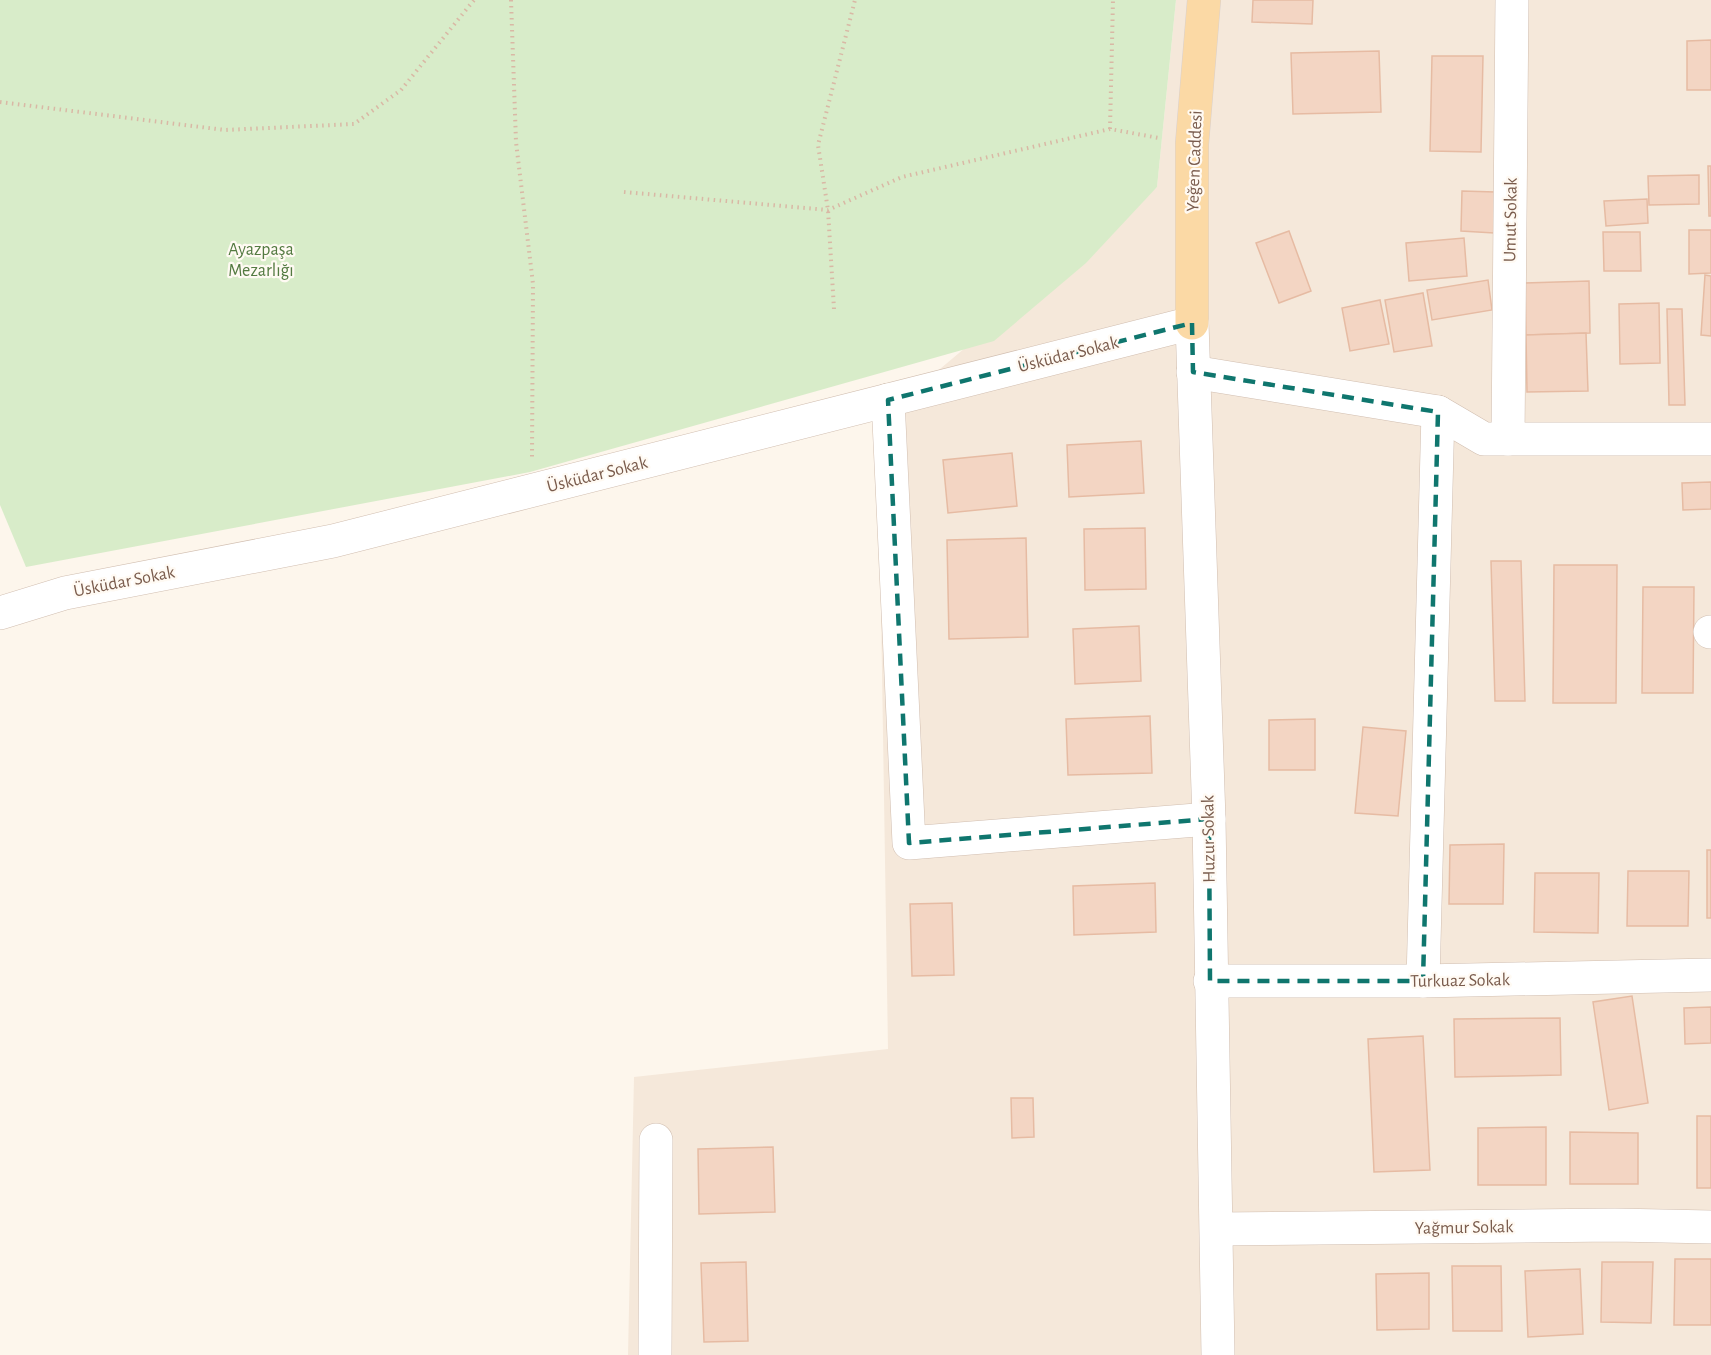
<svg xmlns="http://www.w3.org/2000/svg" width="1711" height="1355" viewBox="0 0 1711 1355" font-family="'Alegreya Sans',sans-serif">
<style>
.residential{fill:#f5e8da}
.green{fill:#d8ecc9}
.building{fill:#f3d5c3;stroke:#e6bba3;stroke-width:1.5}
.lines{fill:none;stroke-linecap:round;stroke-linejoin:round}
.minor-casing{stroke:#d1beb0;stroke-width:34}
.major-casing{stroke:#dad1cd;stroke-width:34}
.path{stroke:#d9b8a5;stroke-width:4;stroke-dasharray:1.5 4.5;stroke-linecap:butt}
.minor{stroke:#fff;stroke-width:33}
.major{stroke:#fbd9a5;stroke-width:33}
.marked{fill:none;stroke:#0f766e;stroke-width:4.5;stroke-dasharray:12 8;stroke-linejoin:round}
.labels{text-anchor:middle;stroke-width:4.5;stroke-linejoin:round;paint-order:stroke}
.street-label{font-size:18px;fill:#7a5c4d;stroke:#fffaf3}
.park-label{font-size:18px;fill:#537a41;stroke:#fffaf3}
</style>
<rect width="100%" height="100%" fill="#fdf6ec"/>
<polygon class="residential" points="1176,0 1711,0 1711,1355 628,1355 634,1077 888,1049 878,421 1157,187"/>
<polygon class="green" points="0,0 1176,0 1157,187 1086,263 994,341 530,472 26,567 0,505"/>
<g class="building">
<polygon points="1253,0 1313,0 1312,24 1252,22"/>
<polygon points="1711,40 1711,90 1687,90 1687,41"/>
<polygon points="1379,51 1381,112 1293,114 1291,53"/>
<polygon points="1432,56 1483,56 1481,152 1430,151"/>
<polygon points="1708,166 1711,166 1711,216 1709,216"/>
<polygon points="1699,175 1699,204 1649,205 1648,176"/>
<polygon points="1462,191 1495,192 1494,233 1461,231"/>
<polygon points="1647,199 1648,223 1606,226 1604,201"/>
<polygon points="1689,230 1711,230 1711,273 1689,274"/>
<polygon points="1289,231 1311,291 1279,303 1256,243"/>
<polygon points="1603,232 1640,232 1641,271 1604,271"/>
<polygon points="1464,238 1467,276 1409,281 1406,243"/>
<polygon points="1705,275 1711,276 1711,336 1701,335"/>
<polygon points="1488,280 1492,310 1432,320 1427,290"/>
<polygon points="1589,281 1590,333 1526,335 1525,283"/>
<polygon points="1423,293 1432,346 1394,352 1385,300"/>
<polygon points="1380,300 1389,344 1350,351 1342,308"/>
<polygon points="1659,303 1660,363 1620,364 1619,304"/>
<polygon points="1667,309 1682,309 1685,405 1669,405"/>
<polygon points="1586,333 1588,391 1527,392 1526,335"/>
<polygon points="1141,441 1144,493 1069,497 1067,445"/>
<polygon points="1012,453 1017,506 948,513 943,460"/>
<polygon points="1711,482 1711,509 1683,510 1682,483"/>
<polygon points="1145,528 1146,589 1085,590 1084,529"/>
<polygon points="1026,538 1028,637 949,639 947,540"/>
<polygon points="1491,561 1521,561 1525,701 1495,701"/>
<polygon points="1554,565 1617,565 1616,703 1553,703"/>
<polygon points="1643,587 1694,587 1693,693 1642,693"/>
<polygon points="1139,626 1141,681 1075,684 1073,629"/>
<polygon points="1150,716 1152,773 1068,775 1066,719"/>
<polygon points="1315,719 1315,770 1269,770 1269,720"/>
<polygon points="1363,727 1406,731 1398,816 1355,813"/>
<polygon points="1504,844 1503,904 1449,904 1450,845"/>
<rect x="1707" y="850" width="4" height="68"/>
<polygon points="1628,871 1689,871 1688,926 1627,926"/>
<polygon points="1535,873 1599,873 1598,933 1534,932"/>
<polygon points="1155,883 1156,932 1074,935 1073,886"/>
<polygon points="952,903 954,975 912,976 910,904"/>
<polygon points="1632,996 1648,1103 1609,1110 1593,1002"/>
<polygon points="1711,1007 1711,1043 1685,1044 1684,1008"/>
<polygon points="1560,1018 1561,1075 1455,1077 1454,1019"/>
<polygon points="1423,1036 1430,1170 1374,1172 1368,1039"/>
<polygon points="1011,1098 1033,1098 1034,1137 1012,1138"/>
<rect x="1697" y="1116" width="14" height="72"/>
<polygon points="1546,1127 1546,1185 1478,1185 1478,1128"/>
<polygon points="1570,1132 1638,1133 1638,1184 1570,1184"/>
<polygon points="773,1147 775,1212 699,1214 698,1149"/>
<polygon points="1675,1259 1711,1259 1711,1325 1674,1325"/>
<polygon points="746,1262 748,1341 704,1342 701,1263"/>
<polygon points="1602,1262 1653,1262 1651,1323 1601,1322"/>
<polygon points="1452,1266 1501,1266 1502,1331 1453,1331"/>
<polygon points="1580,1269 1583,1334 1528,1337 1525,1271"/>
<polygon points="1429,1273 1429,1329 1377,1330 1376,1274"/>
</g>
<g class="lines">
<defs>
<g id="minor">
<polyline points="1193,372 1438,412 1484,439 1711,439"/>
<polyline points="888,400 909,843 1209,819"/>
<polyline points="1508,439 1512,0"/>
<polyline points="0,613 65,593 333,541 1192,323 1209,819 1218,1355"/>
<polyline points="1710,632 1711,632"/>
<polyline points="1210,981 1423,981 1711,975"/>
<polyline points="1423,981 1438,412"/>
<polyline points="1218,1229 1615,1225 1711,1227"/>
<polyline points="655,1355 656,1140"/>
</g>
<polyline id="major" points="1192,323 1192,144 1204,0"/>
</defs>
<use href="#minor" class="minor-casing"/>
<use href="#major" class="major-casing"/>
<g class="path">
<polyline points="511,0 516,142 533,284 532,457"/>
<polyline points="0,102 225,130 354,124 401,90 474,0"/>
<polyline points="1110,129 1113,0"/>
<polyline points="624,192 828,210 902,177 1110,129 1159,138"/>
<polyline points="834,309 828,210 818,145 855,0"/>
</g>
<use href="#minor" class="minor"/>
<use href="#major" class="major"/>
</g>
<path class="marked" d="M1192 323 1193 372 1438 412 1423 981H1210L1209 819 909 843 888 400Z"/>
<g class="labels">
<g class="street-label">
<text transform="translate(1194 161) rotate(-88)" y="6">Yeğen Caddesi</text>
<text transform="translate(1510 220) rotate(-89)" y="6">Umut Sokak</text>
<text transform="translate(1068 354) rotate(-14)" y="6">Üsküdar Sokak</text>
<text transform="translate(597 474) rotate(-14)" y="6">Üsküdar Sokak</text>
<text transform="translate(124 581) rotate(-11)" y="6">Üsküdar Sokak</text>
<text transform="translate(1208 839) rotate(-91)" y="6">Huzur Sokak</text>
<text transform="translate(1460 980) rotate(-1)" y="6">Turkuaz Sokak</text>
<text transform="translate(1464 1227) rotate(-1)" y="6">Yağmur Sokak</text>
</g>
<g class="park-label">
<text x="261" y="255">Ayazpaşa<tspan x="261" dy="21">Mezarlığı</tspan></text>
</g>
</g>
</svg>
